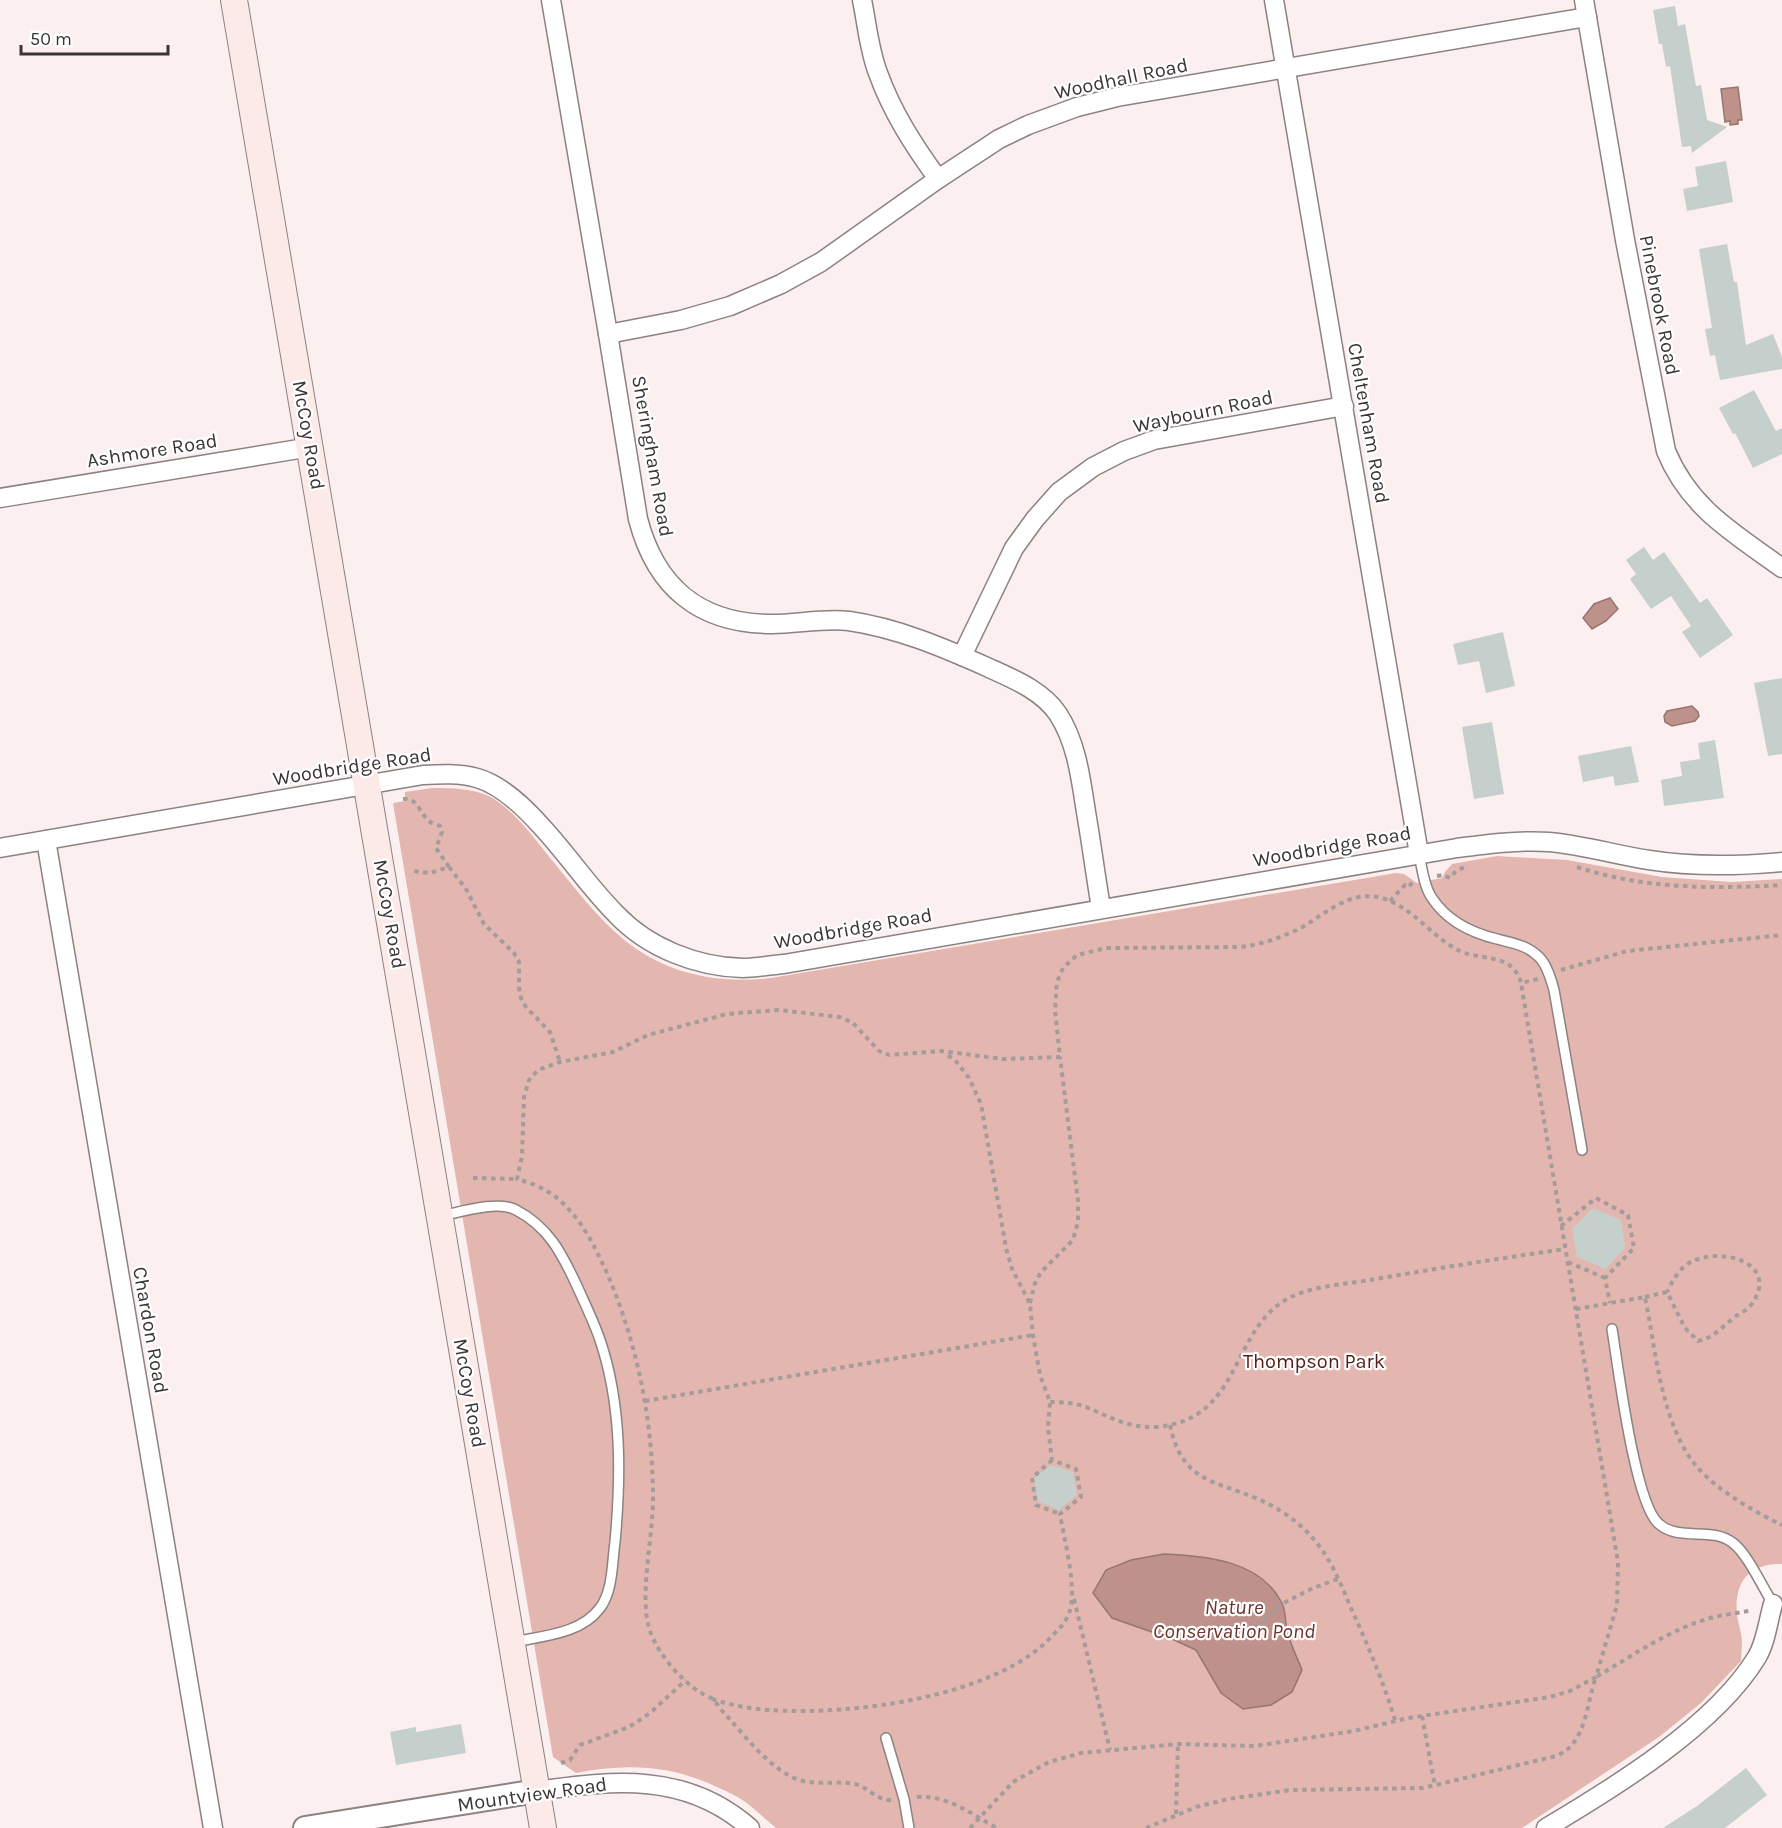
<svg xmlns="http://www.w3.org/2000/svg" width="1782" height="1828" viewBox="0 0 1782 1828" font-family="Karla,sans-serif">
<style>
.green{fill:#e4b6b0}
.water{fill:#be918b;stroke:#967671;stroke-width:1.5}
.building{fill:#c5cfcb}
.lines{fill:none;stroke-linecap:round;stroke-linejoin:round}
.service-casing{stroke:#8b8281;stroke-width:12}
.minor-casing{stroke:#8b8281;stroke-width:21}
.tertiary-casing{stroke:#8b8281;stroke-width:26}
.secondary-casing{stroke:#8b8281;stroke-width:28}
.path{stroke:#a39c9b;stroke-width:4;stroke-dasharray:4.5 4.5;stroke-linecap:butt}
.service{stroke:#fff;stroke-width:9}
.minor{stroke:#fff;stroke-width:18}
.tertiary{stroke:#fff;stroke-width:22}
.secondary{stroke:#fceae8;stroke-width:26}
.labels{text-anchor:middle;stroke-width:4.5;stroke-linejoin:round;paint-order:stroke}
.street-label{font-size:20px;fill:#3a3635;stroke:#fff}
.park-label{font-size:20px;fill:#551c18;stroke:#fff}
.water-label{font-size:21px;font-style:italic;fill:#6d322c;stroke:#fff}
</style>
<rect width="100%" height="100%" fill="#fbf0ef"/>
<path class="green" d="M432 788C452 788 476 788 494 799 517 814 534 838 551 859 570 882 592 911 614 931 658 972 713 985 771 978L1396 873 1404 874 1417 883 1442 878 1445 872 1452 864 1497 856 1567 860 1662 877 1732 882 1782 879V1564C1749 1563 1734 1582 1737 1614 1738 1624 1742 1633 1742 1642 1742 1648 1741 1655 1741 1661L1701 1703 1659 1737 1522 1828H776C765 1819 755 1809 744 1801 737 1796 728 1792 719 1788 672 1765 627 1763 576 1773L553 1757 393 803 405 801V792Z"/>
<g class="water">
<polygon points="1738,87 1742,120 1738,120 1738,124 1730,125 1730,121 1725,122 1721,89"/>
<polygon points="1610,598 1618,609 1606,621 1592,629 1583,618 1594,604"/>
<polygon points="1692,706 1698,712 1699,716 1695,721 1672,726 1665,722 1664,716 1667,711"/>
<path d="M1164 1554C1206 1556 1260 1560 1282 1603 1286 1611 1285 1622 1287 1630 1290 1644 1297 1657 1302 1670L1292 1692 1271 1705 1243 1709 1221 1693 1196 1650 1172 1639 1112 1618 1093 1593 1106 1570 1131 1560Z"/>
</g>
<g class="building">
<polygon points="1675,6 1678,26 1685,24 1696,86 1701,85 1707,120 1727,127 1692,153 1691,146 1682,147 1670,66 1666,67 1662,44 1659,44 1653,10"/>
<polygon points="1726,161 1733,202 1687,211 1683,189 1698,186 1695,167"/>
<polygon points="1727,244 1734,282 1737,282 1746,345 1773,334 1782,357 1782,369 1720,380 1715,355 1710,356 1705,329 1712,328 1699,249"/>
<polygon points="1754,390 1776,431 1782,428 1782,454 1753,468 1735,433 1733,434 1719,408"/>
<polygon points="1644,547 1653,560 1664,552 1700,603 1707,598 1733,635 1700,658 1682,632 1691,626 1671,596 1651,609 1630,579 1636,574 1626,560"/>
<polygon points="1503,632 1515,686 1486,693 1479,661 1458,665 1453,644"/>
<polygon points="1782,678 1782,754 1768,756 1754,683"/>
<polygon points="1492,722 1504,794 1474,799 1462,727"/>
<polygon points="1715,740 1724,798 1664,806 1661,780 1682,776 1680,762 1700,759 1698,743"/>
<polygon points="1631,746 1639,782 1615,786 1613,776 1583,782 1578,756"/>
<polygon points="1593,1208 1621,1220 1625,1248 1606,1269 1577,1257 1572,1229"/>
<polygon points="1051,1465 1073,1472 1077,1495 1059,1510 1038,1501 1034,1478"/>
<polygon points="461,1724 466,1753 396,1765 390,1732 416,1727 416,1732"/>
<polygon points="1746,1768 1767,1795 1725,1828 1663,1828 1697,1806"/>
</g>
<g class="lines">
<defs>
<g id="service">
<path d="M1419 854C1422 868 1424 887 1432 898 1447 921 1472 933 1497 939 1512 943 1527 945 1539 957 1547 965 1551 979 1554 990L1582 1150"/>
<path d="M441 1216C460 1212 499 1200 516 1210 549 1227 562 1254 577 1286 585 1304 594 1322 600 1340 622 1405 621 1476 615 1542 612 1563 613 1591 600 1608 581 1634 542 1636 514 1642"/>
<path d="M1612 1329C1618 1366 1635 1505 1659 1524 1680 1542 1711 1526 1733 1543 1747 1553 1763 1588 1773 1604"/>
<polyline points="886,1738 904,1799 909,1828"/>
</g>
<g id="minor">
<path d="M551 0 608 334 638 519C656 588 700 624 772 624 797 624 824 618 849 621 897 628 942 647 987 667 1011 678 1042 690 1058 714 1078 745 1081 782 1087 818 1092 848 1096 878 1101 908"/>
<path d="M862 0C867 24 869 50 878 73 892 112 914 146 938 179"/>
<polyline points="1274,0 1419,854"/>
<path d="M1584 0 1625 240 1666 451C1690 509 1734 533 1782 568"/>
<polyline points="608,334 681,320 730,306 781,284 821,262 938,179 999,139 1028,125 1077,107 1117,97 1587,17"/>
<polyline points="0,498 311,447"/>
<polyline points="962,656 1014,548 1035,519 1059,492 1093,467 1124,451 1154,440 1344,406"/>
<polyline points="46,840 213,1828"/>
<path d="M0 848 423 775C441 774 460 773 477 778 502 785 525 808 542 827 568 855 589 887 616 914 648 948 697 967 743 968 756 968 770 965 784 964L1457 848C1488 844 1519 840 1549 842 1583 845 1616 855 1649 860 1693 867 1738 866 1782 862"/>
<path d="M537 1791C615 1780 686 1772 750 1828"/>
<path d="M1546 1828C1615 1787 1715 1726 1757 1657 1766 1642 1768 1621 1773 1604"/>
</g>
<polyline id="tertiary" points="305,1828 537,1791"/>
<polyline id="secondary" points="234,0 543,1828"/>
</defs>
<use href="#service" class="service-casing"/>
<use href="#minor" class="minor-casing"/>
<use href="#tertiary" class="tertiary-casing"/>
<use href="#secondary" class="secondary-casing"/>
<g class="path">
<path d="M403 799C417 798 418 809 426 818 429 823 435 824 440 826L442 832 436 848 449 867 430 873 413 871"/>
<polyline points="449,867 466,889 484,924 514,953 519,962 519,988 521,998 526,1007 550,1032 560,1062"/>
<path d="M1577 867C1643 889 1714 889 1782 885"/>
<polyline points="1437,876 1443,875 1450,878 1456,871 1467,866"/>
<polyline points="1390,901 1405,885 1408,887 1413,882"/>
<polyline points="1561,970 1627,951 1782,935"/>
<polyline points="473,1178 517,1179"/>
<polyline points="1561,1226 1596,1198 1628,1215 1634,1248 1605,1278 1610,1303"/>
<polyline points="1568,1262 1605,1278"/>
<path d="M1645 1297 1667 1292 1685 1328 1698 1341C1714 1338 1723 1326 1736 1316 1741 1313 1747 1310 1751 1305 1782 1263 1720 1245 1689 1263 1679 1269 1672 1282 1667 1292"/>
<polyline points="1030,1303 1035,1283 1041,1272 1073,1240 1078,1222 1078,1201 1060,1057"/>
<path d="M1576 1309 1645 1297C1656 1350 1661 1426 1698 1468 1718 1491 1755 1512 1782 1525"/>
<polyline points="645,1401 1033,1335"/>
<path d="M1050 1402C1063 1402 1075 1403 1086 1407 1110 1417 1128 1428 1155 1427 1244 1421 1229 1327 1291 1297 1316 1285 1349 1284 1376 1279 1439 1268 1502 1258 1565 1249"/>
<path d="M1170 1425C1182 1482 1213 1480 1258 1499 1279 1508 1301 1523 1316 1542 1331 1560 1341 1584 1350 1606 1367 1643 1383 1681 1395 1720"/>
<polyline points="1052,1460 1032,1478 1036,1505 1060,1514"/>
<polyline points="1074,1599 1110,1750"/>
<polyline points="1244,1626 1255,1638"/>
<polyline points="1250,1632 1282,1604 1313,1588 1338,1579"/>
<path d="M712 1699C731 1705 750 1709 770 1710 850 1716 998 1697 1053 1635 1060 1628 1066 1622 1069 1613 1078 1590 1064 1539 1060 1514L1081 1497 1076 1469 1052 1460 1048 1427 1050 1402 1040 1375 1033 1335 1030 1304 1012 1269 1006 1248 981 1104 969 1078 955 1060 944 1053"/>
<polyline points="1422,1716 1435,1786"/>
<polyline points="561,1763 570,1760 580,1745 629,1727 650,1713 686,1680"/>
<path d="M917 1797C948 1795 971 1814 997 1828"/>
<path d="M891 1800C877 1801 868 1787 855 1784 835 1780 811 1787 792 1777 766 1764 746 1737 726 1715 721 1710 717 1703 711 1698 708 1696 703 1694 699 1692 678 1677 654 1650 648 1624 640 1588 654 1533 653 1493 652 1417 637 1343 607 1273 594 1245 581 1218 557 1198 545 1188 531 1183 517 1179L522 1156 524 1097 529 1080 538 1070 560 1062 613 1052 648 1035 727 1014 778 1010 840 1017 853 1023 879 1051 889 1055 941 1051 1003 1059 1060 1057 1055 1010 1057 982 1063 968 1077 955 1106 948 1240 947C1260 945 1279 938 1297 930 1324 916 1350 887 1385 899 1414 909 1433 938 1460 951 1483 961 1513 953 1521 983L1538 979"/>
<polyline points="1176,1814 1178,1744"/>
<polyline points="970,1828 1013,1782 1049,1762 1081,1753 1178,1744 1255,1746 1354,1731 1408,1718 1550,1697 1570,1691 1596,1677 1617,1605 1618,1562 1521,983"/>
<path d="M1146 1828 1196 1807 1228 1799 1291 1790 1423 1788 1556 1756C1587 1744 1586 1703 1596 1677 1632 1656 1667 1631 1707 1619 1722 1614 1737 1614 1752 1610"/>
</g>
<use href="#service" class="service"/>
<use href="#minor" class="minor"/>
<use href="#tertiary" class="tertiary"/>
<use href="#secondary" class="secondary"/>
</g>
<g class="labels">
<g class="street-label">
<text transform="translate(1121 78) rotate(-12)" y="7">Woodhall Road</text>
<text transform="translate(1660 305) rotate(79)" y="7">Pinebrook Road</text>
<text transform="translate(1203 411) rotate(-12)" y="7">Waybourn Road</text>
<text transform="translate(1369 423) rotate(80)" y="7">Cheltenham Road</text>
<text transform="translate(309 435) rotate(80)" y="7">McCoy Road</text>
<text transform="translate(152 450) rotate(-9)" y="7">Ashmore Road</text>
<text transform="translate(653 456) rotate(80)" y="7">Sheringham Road</text>
<text transform="translate(352 766) rotate(-9)" y="7">Woodbridge Road</text>
<text transform="translate(1332 846) rotate(-10)" y="7">Woodbridge Road</text>
<text transform="translate(390 914) rotate(80)" y="7">McCoy Road</text>
<text transform="translate(853 928) rotate(-10)" y="7">Woodbridge Road</text>
<text transform="translate(151 1330) rotate(80)" y="7">Chardon Road</text>
<text transform="translate(470 1393) rotate(80)" y="7">McCoy Road</text>
<text transform="translate(532 1794) rotate(-8)" y="7">Mountview Road</text>
</g>
<g class="park-label">
<text x="1314" y="1368">Thompson Park</text>
</g>
<g class="water-label">
<text x="1234" y="1614">Nature<tspan x="1234" dy="24">Conservation Pond</tspan></text>
</g>
</g>
<path d="M21 45v9h147v-9" fill="none" stroke="#3a3635" stroke-width="3"/>
<text x="30" y="45" font-size="18" fill="#3a3635" stroke="#ffffff" stroke-width="4.5" paint-order="stroke">50 m</text>
</svg>
